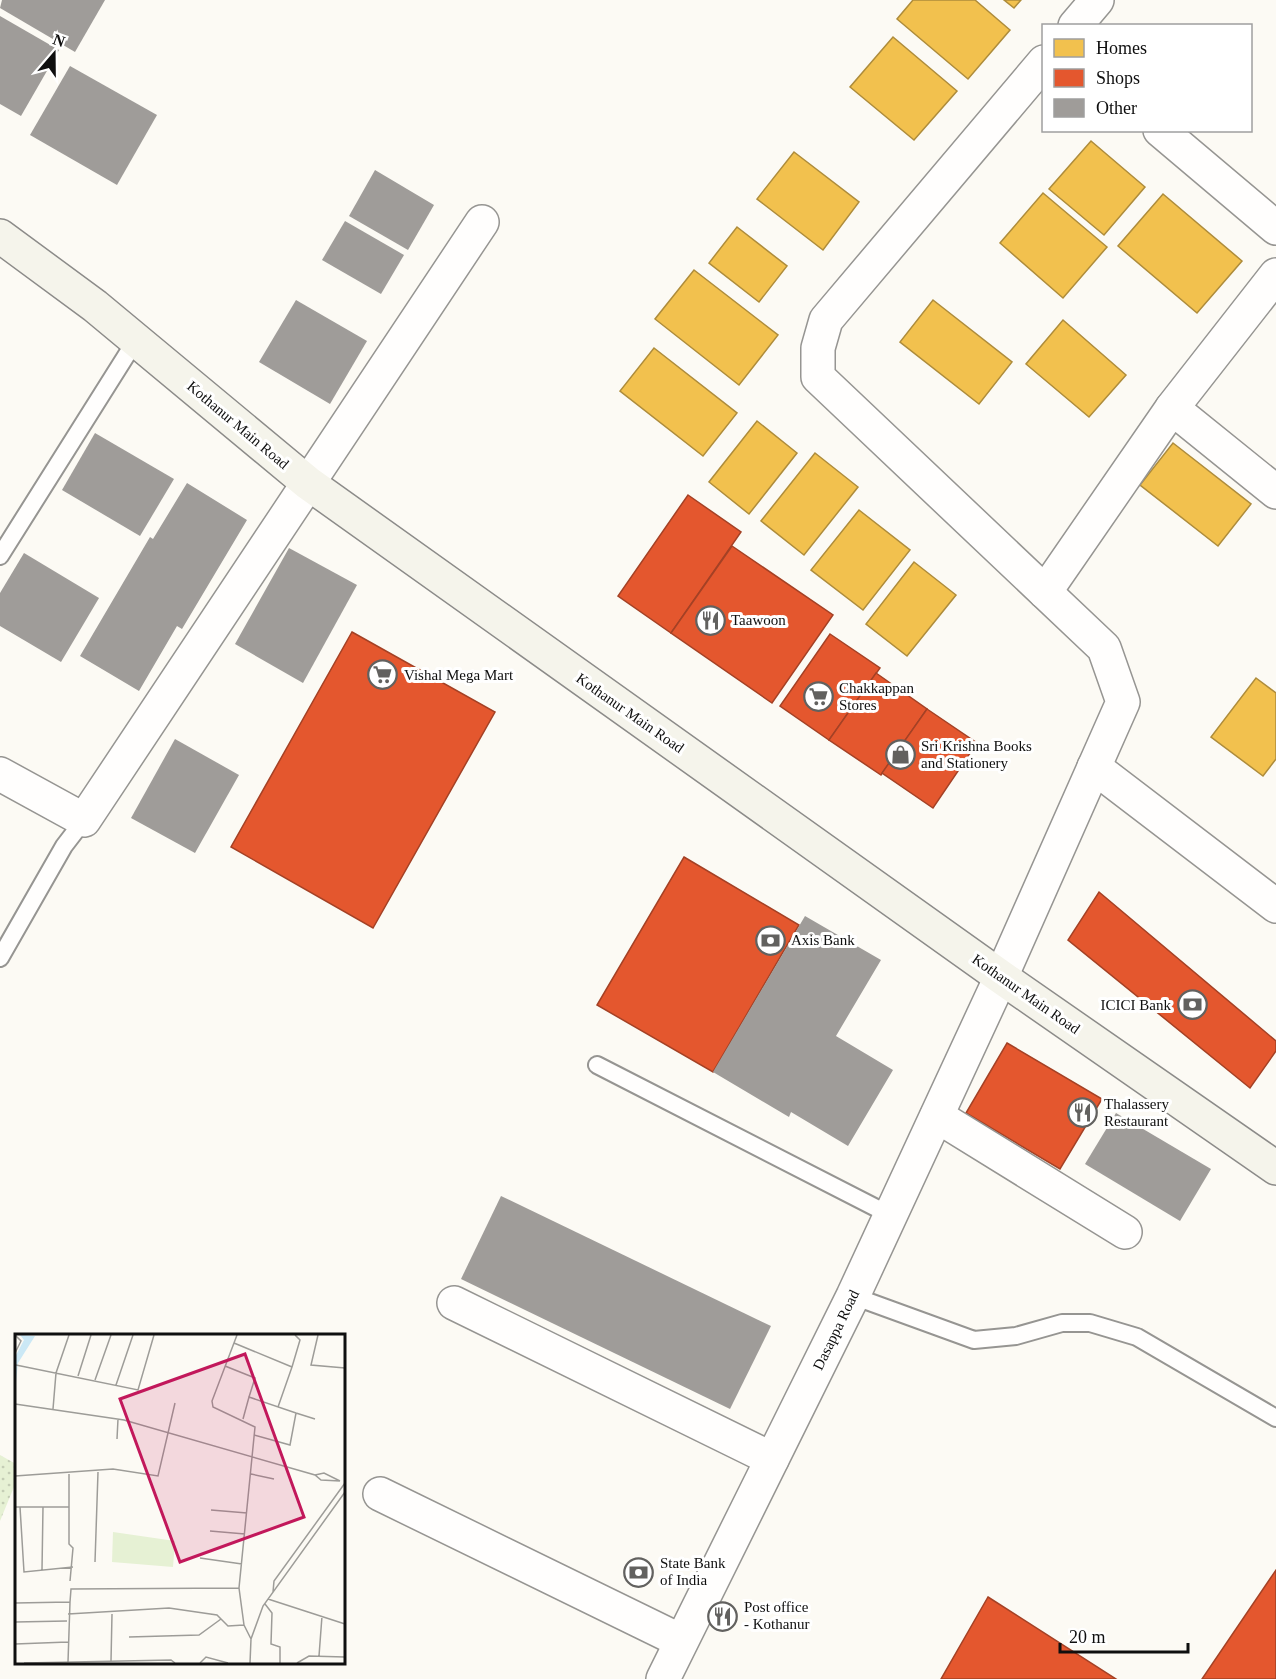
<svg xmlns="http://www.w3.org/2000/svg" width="1276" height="1679" viewBox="0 0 1276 1679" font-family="Georgia,serif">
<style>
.grass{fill:url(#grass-dots)}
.homes{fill:#f2c14e;stroke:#ae8c3b;stroke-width:1.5}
.shops{fill:#e4572e;stroke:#a44125;stroke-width:1.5}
.building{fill:#9f9c99}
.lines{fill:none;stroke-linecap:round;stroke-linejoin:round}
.lane-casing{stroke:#969592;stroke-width:20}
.street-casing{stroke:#969592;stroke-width:36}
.secondary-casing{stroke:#8c8b89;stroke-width:36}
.lane{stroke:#fffefd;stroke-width:16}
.street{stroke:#fffefd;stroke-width:33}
.secondary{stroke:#f5f4eb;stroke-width:33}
.labels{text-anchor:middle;stroke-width:6;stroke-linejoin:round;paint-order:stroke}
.street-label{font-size:15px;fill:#0f0f0f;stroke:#fff}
.poi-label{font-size:15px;fill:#0f0f0f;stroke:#fff;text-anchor:start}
.inset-road{fill:none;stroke:#9d9c98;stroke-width:1.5}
.view{fill:#c2185b;fill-opacity:0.15;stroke:#c2185b;stroke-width:3}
.inset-edge{fill:none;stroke:#0f0f0f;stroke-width:3}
</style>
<defs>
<pattern id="grass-dots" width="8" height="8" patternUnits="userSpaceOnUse" patternTransform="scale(1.5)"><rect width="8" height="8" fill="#e6f1d4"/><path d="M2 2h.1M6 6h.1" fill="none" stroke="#c4cdb5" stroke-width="1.8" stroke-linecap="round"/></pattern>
</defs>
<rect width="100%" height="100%" fill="#fcfaf4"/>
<polygon class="grass" points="0,1455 16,1464 16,1482 0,1521"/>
<g class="homes">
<polygon points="913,0 975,0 1010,30 968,79 897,19"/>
<polygon points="1004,0 1021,0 1014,8"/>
<polygon points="893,37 957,91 914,140 850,87"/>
<polygon points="1091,141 1145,187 1104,235 1049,189"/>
<polygon points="794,152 859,202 823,250 757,199"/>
<polygon points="1043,193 1107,247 1063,298 1000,243"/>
<polygon points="1163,194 1242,261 1197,313 1118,246"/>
<polygon points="737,227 787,266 759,302 709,263"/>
<polygon points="694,270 778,335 739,385 655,319"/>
<polygon points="933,300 1012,362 979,404 900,342"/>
<polygon points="1063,320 1126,375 1089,417 1026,364"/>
<polygon points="654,348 737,413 703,456 620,391"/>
<polygon points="757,421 797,453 749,514 709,482"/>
<polygon points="1173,443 1251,504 1218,546 1140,485"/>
<polygon points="815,453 858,487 804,555 761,521"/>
<polygon points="859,510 910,550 863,610 811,570"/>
<polygon points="914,562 956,595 907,656 866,624"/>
<polygon points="1256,678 1276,693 1276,759 1263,776 1211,737"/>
</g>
<g class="shops">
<polygon points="688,495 741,532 671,633 618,596"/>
<polygon points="732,546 833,615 772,703 671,633"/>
<polygon points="352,632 495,712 373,928 231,847"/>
<polygon points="830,634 880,668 829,740 780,706"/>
<polygon points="876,673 927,709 881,775 829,740"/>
<polygon points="927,709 977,743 933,808 882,773"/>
<polygon points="684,857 799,925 713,1072 597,1005"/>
<polygon points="1099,892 1276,1041 1276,1051 1250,1088 1068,940"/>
<polygon points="1007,1043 1102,1099 1060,1169 966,1113"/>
<polygon points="1276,1570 1276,1679 1202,1679"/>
<polygon points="988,1597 1116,1679 941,1679"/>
</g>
<g class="building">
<polygon points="2,0 105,0 75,52 0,8"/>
<polygon points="0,16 59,50 21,116 0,104"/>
<polygon points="70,66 157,115 117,185 30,135"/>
<polygon points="375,170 434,205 408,250 349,216"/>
<polygon points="345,221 404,255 381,294 322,260"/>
<polygon points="296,300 367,341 330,404 259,362"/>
<polygon points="95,433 174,479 140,536 62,490"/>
<polygon points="187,483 247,520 182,629 177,626 139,691 80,656 150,537 153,539"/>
<polygon points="289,548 357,585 303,683 235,644"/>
<polygon points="24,553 99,598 61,662 0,626 0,593"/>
<polygon points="175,739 239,775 195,853 131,818"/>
<polygon points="805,916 881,960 836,1036 893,1070 848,1146 791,1112 789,1117 713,1072"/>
<polygon points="1116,1113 1211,1169 1180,1221 1085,1164"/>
<polygon points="501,1196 771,1326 730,1409 461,1279"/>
</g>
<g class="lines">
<defs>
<g id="lane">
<polyline points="0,556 136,340"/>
<polyline points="0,958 64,846 84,820"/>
<polyline points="597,1065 890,1215"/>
<polyline points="853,1296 974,1340 1016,1336 1062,1323 1090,1323 1137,1337 1276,1418"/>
</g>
<g id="street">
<polyline points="1075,26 1097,0"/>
<polyline points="1160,130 1276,228"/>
<polyline points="1172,408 1276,275"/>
<polyline points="1045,592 1172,408 1276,492"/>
<polyline points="1094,767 1276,906"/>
<polyline points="0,774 84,820 482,222"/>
<polyline points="937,1116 1125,1232"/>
<polyline points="454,1303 772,1459"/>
<polyline points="380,1494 681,1641"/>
<polyline points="663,1679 853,1296 1001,977 1123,702 1104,648 818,377 818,348 826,320 1044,62"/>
</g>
<polyline id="secondary" points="0,236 95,306 308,483 1001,977 1276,1168"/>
</defs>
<use href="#lane" class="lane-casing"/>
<use href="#street" class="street-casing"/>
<use href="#secondary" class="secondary-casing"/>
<use href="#lane" class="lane"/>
<use href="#street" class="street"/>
<use href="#secondary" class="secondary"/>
</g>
<defs>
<symbol id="restaurant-ring" viewBox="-11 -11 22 22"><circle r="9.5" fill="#fff" stroke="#62615f" stroke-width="1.5"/><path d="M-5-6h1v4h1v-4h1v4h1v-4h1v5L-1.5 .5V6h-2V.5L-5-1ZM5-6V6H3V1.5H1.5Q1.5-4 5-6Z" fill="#62615f"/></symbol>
<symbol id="supermarket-ring" viewBox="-11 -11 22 22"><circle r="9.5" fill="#fff" stroke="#62615f" stroke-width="1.5"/><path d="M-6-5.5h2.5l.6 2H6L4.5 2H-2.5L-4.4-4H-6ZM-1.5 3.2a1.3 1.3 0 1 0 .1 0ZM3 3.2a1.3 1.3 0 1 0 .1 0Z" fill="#62615f"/></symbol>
<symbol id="shop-ring" viewBox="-11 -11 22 22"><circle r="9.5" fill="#fff" stroke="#62615f" stroke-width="1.5"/><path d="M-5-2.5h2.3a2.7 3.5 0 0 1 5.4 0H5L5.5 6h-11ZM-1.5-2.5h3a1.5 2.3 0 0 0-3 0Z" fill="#62615f"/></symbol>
<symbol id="bank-ring" viewBox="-11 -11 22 22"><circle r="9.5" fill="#fff" stroke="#62615f" stroke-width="1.5"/><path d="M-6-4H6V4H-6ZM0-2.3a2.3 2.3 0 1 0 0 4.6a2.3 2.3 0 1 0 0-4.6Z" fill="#62615f"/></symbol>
</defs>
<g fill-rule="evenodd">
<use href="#restaurant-ring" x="694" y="604" width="33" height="33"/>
<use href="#supermarket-ring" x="366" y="658" width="33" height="33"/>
<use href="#supermarket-ring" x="802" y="680" width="33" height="33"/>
<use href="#shop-ring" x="884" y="738" width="33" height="33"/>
<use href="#bank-ring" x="754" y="924" width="33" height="33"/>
<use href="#bank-ring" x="1176" y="988" width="33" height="33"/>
<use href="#restaurant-ring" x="1066" y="1096" width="33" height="33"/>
<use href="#bank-ring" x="622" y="1556" width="33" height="33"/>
<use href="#restaurant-ring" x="706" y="1600" width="33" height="33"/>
</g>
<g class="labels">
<g class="street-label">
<text transform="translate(238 425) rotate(40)" y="5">Kothanur Main Road</text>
<text transform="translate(630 713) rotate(35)" y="5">Kothanur Main Road</text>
<text transform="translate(1026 994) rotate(35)" y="5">Kothanur Main Road</text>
<text transform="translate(836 1330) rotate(-64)" y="5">Dasappa Road</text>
</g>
<g class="poi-label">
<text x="731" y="625">Taawoon</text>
<text x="404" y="680">Vishal Mega Mart</text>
<text x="839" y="693">Chakkappan<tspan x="839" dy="17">Stores</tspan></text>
<text x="921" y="751">Sri Krishna Books<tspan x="921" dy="17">and Stationery</tspan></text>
<text x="791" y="945">Axis Bank</text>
<text x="1171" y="1010" text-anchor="end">ICICI Bank</text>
<text x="1104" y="1109">Thalassery<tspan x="1104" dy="17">Restaurant</tspan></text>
<text x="660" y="1568">State Bank<tspan x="660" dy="17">of India</tspan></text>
<text x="744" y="1612">Post office<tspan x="744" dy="17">- Kothanur</tspan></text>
</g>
</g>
<g transform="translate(15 1334)">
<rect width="330" height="330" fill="#fcfaf4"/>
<path d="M98 198 160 207 158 233 97 228Z" fill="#e6f1d4"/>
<path d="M5 1 20 2 3 29 0 57V23L9 6Z" fill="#cbe8f5"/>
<path class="inset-road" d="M0 1 6 7 0 19M222 1 197 67 198 73 240 93 224 254 229 291 236 305M303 1 296 31 330 34M219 9 277 33 263 73M1 31 123 56 139 1M210 32 240 44 234 63M277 33 285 6 280 1M63 42 76 1M80 46 96 1M101 51 118 1M0 70 109 86 300 141 306 146 325 147M38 75 41 39 54 1M228 85 234 63 281 79M239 101 275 111 281 79 300 85M102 105 103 85M54 140V210L58 214 55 247M236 140 259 145M300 141 309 139 325 147M0 142 98 135 143 142 160 69M0 173H54M5 173 9 238 58 233M196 176 232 179M195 197 230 200M185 224 227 230M80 228 83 138M27 236 28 173M258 258 259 247 330 149M253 265 330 290M0 269 55 268 56 255 224 254M250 270 257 279 256 310 265 313V329M53 280 154 274 202 281 213 292 229 291M0 288 52 287M114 303 184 301 206 285M0 310 53 308M304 322 307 282M96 327 97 280M53 328 55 268M9 329 156 326 160 329M185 329 191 323 213 329M235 329 236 305 248 272 330 158M282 329 294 322 330 323"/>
<path class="view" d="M230 20 289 183 165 228 105 65Z"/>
<rect width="330" height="330" class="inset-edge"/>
</g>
<rect x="1042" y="24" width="210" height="108" fill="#ffffff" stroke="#9f9f9f" stroke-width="1.5"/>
<rect x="1054" y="39" width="30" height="18" fill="#f2c14e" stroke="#9f9f9f" stroke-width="1.5"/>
<text x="1096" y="54" font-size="18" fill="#0f0f0f">Homes</text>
<rect x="1054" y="69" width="30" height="18" fill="#e4572e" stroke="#9f9f9f" stroke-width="1.5"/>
<text x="1096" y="84" font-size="18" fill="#0f0f0f">Shops</text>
<rect x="1054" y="99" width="30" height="18" fill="#9f9c99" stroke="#9f9f9f" stroke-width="1.5"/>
<text x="1096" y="114" font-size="18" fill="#0f0f0f">Other</text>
<g transform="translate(54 54) rotate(20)" stroke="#ffffff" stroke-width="4.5" paint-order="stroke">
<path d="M0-4.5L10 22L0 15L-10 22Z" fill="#0f0f0f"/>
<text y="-9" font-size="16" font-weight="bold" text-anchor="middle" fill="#0f0f0f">N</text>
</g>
<path d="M1060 1643v9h128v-9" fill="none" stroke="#0f0f0f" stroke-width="3"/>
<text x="1069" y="1643" font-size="18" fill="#0f0f0f" stroke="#ffffff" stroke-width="4.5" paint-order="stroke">20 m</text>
</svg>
